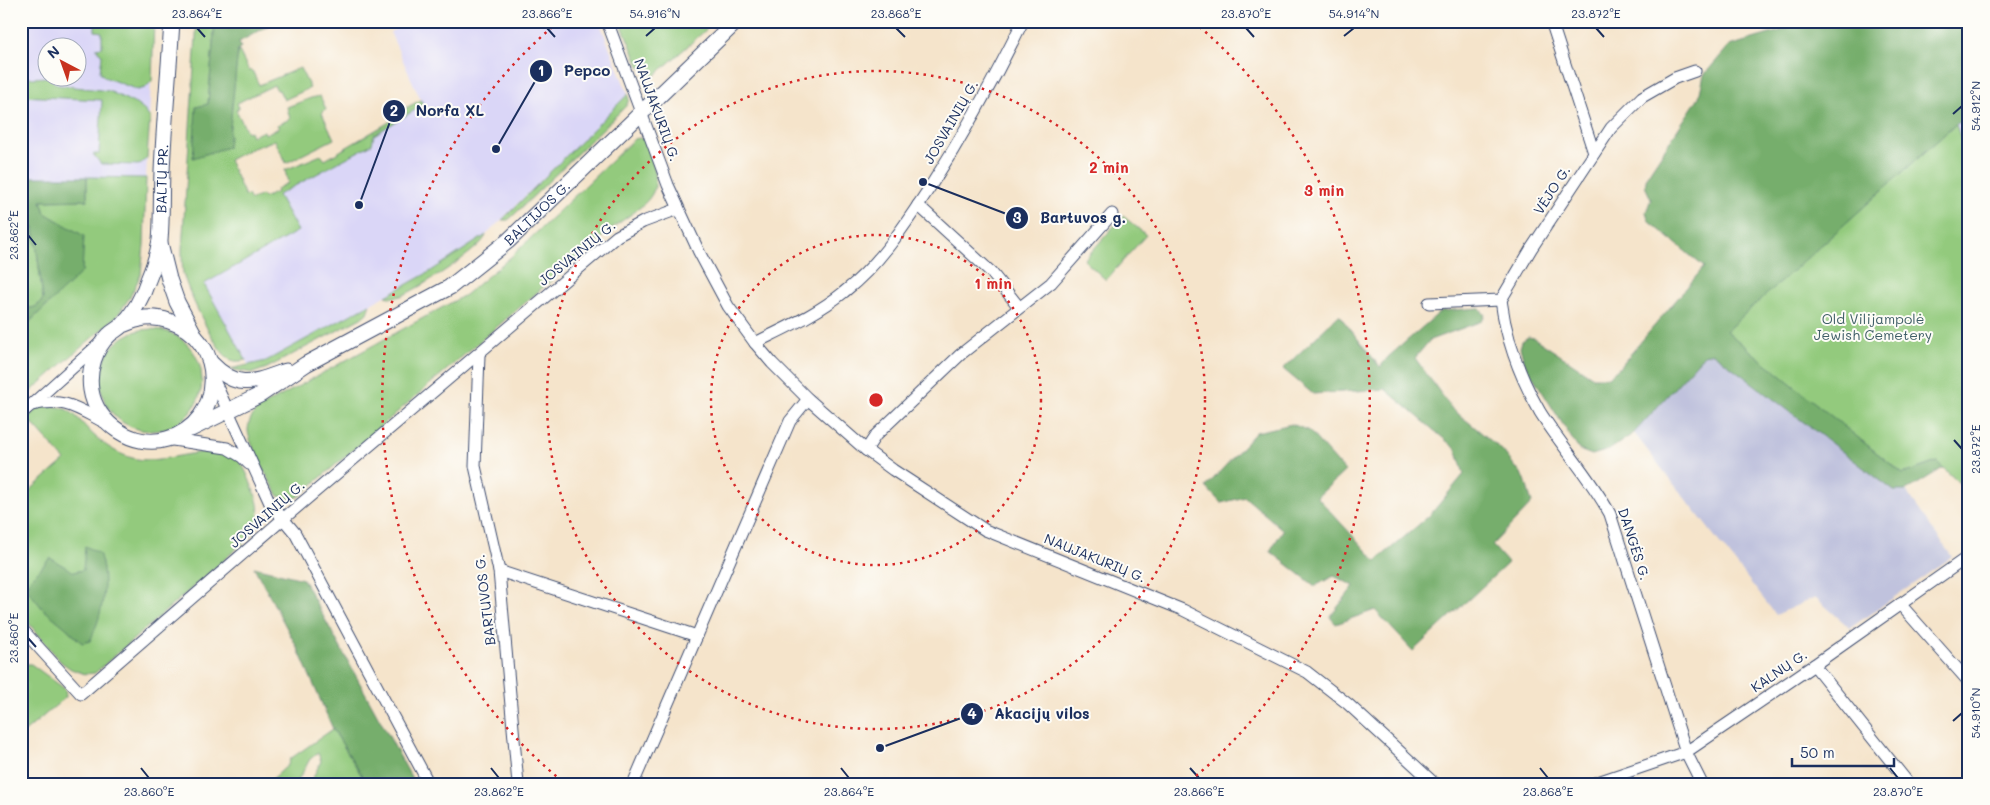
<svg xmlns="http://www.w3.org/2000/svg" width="1990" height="805" viewBox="0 0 1990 805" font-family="Mali,sans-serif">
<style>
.built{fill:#dad6f7;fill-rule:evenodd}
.industrial{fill:#c0c2dd}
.green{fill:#93ca7d;stroke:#577c6e;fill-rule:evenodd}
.forest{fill:#76ae6c;stroke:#486e65}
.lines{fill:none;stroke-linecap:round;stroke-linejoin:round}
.street-casing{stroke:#3c4a6e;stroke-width:13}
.secondary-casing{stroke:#3c4a6e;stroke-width:17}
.street{stroke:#fff;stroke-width:11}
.secondary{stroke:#fff;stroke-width:15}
.ticks{fill:none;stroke:#1b2f5e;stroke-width:2}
.ring{fill:none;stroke:#d62828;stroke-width:2.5;stroke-dasharray:2.5 5}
.labels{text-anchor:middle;stroke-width:4;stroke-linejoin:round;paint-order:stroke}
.street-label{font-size:14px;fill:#1b2f5e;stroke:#fdfcf7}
.park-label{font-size:14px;fill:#3f5e67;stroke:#fdfcf7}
.centre{fill:#d62828;stroke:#fdfcf7;stroke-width:2.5}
.ring-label{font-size:15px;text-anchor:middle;font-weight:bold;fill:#d62828;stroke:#fdfcf7;stroke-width:4;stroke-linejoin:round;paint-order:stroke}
.leader{fill:none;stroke:#1b2f5e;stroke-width:2}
.callout-dot{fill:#1b2f5e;stroke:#fdfcf7;stroke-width:2}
.mark-label{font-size:15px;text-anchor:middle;font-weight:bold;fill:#fff}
.callout-label{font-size:15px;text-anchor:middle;font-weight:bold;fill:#1b2f5e;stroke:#fdfcf7;stroke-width:4;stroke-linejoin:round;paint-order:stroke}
.neatline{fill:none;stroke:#1b2f5e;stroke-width:2}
.ticks-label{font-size:12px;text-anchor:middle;fill:#1b2f5e}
</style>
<rect width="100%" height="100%" fill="#fdfcf7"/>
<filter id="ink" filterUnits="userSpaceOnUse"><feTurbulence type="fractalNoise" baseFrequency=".02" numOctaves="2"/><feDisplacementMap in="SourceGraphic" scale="10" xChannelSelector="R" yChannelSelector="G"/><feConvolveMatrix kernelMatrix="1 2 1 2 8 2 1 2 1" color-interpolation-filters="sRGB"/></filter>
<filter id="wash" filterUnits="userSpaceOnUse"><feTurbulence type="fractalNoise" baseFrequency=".0096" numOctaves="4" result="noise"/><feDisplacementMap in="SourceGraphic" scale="20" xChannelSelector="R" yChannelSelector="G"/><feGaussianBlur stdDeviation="1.12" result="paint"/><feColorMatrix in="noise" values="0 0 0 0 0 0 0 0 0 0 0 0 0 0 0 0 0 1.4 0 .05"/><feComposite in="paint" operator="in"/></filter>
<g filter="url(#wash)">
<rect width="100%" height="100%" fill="#f5e4cb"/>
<g class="built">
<path d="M21 21H154L146 178 21 177ZM48 48H78V78H48Z"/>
<polygon points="413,21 599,21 628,94 486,235 431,271 266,361 249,366 204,284 298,231 278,195 372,144 374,135 423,105 390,32"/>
<polygon points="1969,117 1969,164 1956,124"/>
</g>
<polygon class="industrial" points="1713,352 1894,491 1906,491 1952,557 1850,628 1815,597 1776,615 1634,433 1704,355"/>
<g class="green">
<polygon points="95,21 154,21 152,81 145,88 138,90 104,77 100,72 102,55 96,48 102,47 102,32 95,31"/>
<path d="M197 21H215L208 104 227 147 238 49 249 71 252 70 259 85 300 68 310 88 284 100 279 90H277L274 85 237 103 239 108 236 110 247 132 250 131 252 136 264 131 265 134 279 128 277 125 290 119 287 107 311 98 320 96 326 109 322 113 334 139 286 163 275 140 248 150 229 160 245 196 248 195 251 200 262 195 264 198 277 192 276 189 288 183 285 170 321 155 325 160 391 121 390 116 421 100 423 105 374 135 372 144 278 195 298 231 204 284 246 360C241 361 236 362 231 360 216 353 187 290 183 273 182 265 182 257 182 249Z"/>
<polygon points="620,21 701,21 708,28 653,77 644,67 640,68"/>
<polygon points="21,73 32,78 47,77 58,85 109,91 136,104 145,111 150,118 147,158 139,165 101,164 93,154 99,154 102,100 21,96"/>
<polygon points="628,94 629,100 626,106 515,214 508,220 502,220"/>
<polygon points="1956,124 1969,164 1969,477 1959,483 1937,462 1903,474 1725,331"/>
<path d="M640 138 646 141C664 191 658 196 616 225L298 497 286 499 279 496C271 485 249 444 248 431 248 422 252 416 257 409L465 295 512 256 634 139Z"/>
<polygon points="87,177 146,178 144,245 141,274 130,297 117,316 21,400 21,330 82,271 45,213 41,201 87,200"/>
<polygon points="1123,216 1146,235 1106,280 1084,260"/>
<polygon points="21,224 34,227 43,300 33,309 21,308"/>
<path d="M486 235C484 248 415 291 401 296 396 297 391 298 386 296L431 271Z"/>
<polygon points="370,304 367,313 361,318 267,368 253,373 230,369 266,361"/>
<circle cx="151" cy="380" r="51"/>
<path d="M40 407C46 407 53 406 59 407 76 410 84 428 97 438 106 446 117 453 129 457 161 469 215 438 237 459 245 466 249 479 253 489 261 506 261 521 251 536L95 673 85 674 71 669 61 662 21 614V498L65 460 31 422 21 431V422ZM83 570 82 643 65 627 74 572Z"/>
<polygon points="21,664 31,664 65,689 66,697 21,735"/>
<polygon points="333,729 367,784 310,784 321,761 318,753 310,759 296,784 267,784 288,765 290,759"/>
</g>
<g class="forest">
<polygon points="215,21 277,21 239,42 241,47 238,49 228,147 193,158 196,107 208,104"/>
<polygon points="1797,21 1954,21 1969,29 1969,117 1956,124 1726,331 1903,474 1937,462 1943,468 1906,491 1894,491 1713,353 1704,355 1634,433 1609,450 1592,455 1579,450 1526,366 1520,348 1522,341 1528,337 1534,338 1593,377 1608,377 1618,369 1704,267 1649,221 1646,212 1651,199 1645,186 1647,176 1699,97 1704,75 1729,46 1783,30"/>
<path d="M21 177H87V200L41 201 45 213 84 236 82 272 21 330V308C32 308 37 309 43 299L34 227 21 224Z"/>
<polygon points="1479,308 1485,315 1482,321 1430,340 1415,358 1452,409 1471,424 1502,450 1525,479 1532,503 1492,545 1508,563 1413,651 1375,610 1336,624 1330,617 1354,586 1334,576 1315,586 1270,551 1283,530 1245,497 1221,503 1206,487 1256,432 1292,424 1309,431 1345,471 1317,497 1376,561 1430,515 1464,474 1456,449 1385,389 1313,394 1283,369 1339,315 1380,367 1388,357 1441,311"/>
<path d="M85 546 99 553C109 581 103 614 90 641L82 643 65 627 43 609 26 588 30 580 50 558 74 572 83 570Z"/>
<polygon points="254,567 303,579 415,784 367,784 333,729 298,649"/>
</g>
</g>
<g filter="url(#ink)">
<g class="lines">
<defs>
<g id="street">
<polyline points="607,21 668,185 699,252 728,306 755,343 772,363 808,399 866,450 893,470 985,530 1183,610 1307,672 1348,704 1435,784"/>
<polyline points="1551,21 1594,153"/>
<polyline points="918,205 991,272 1019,307"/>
<path d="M1501 300C1506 340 1520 377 1540 412 1562 447 1590 477 1610 514L1686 752 1702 784"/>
<polyline points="1429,303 1501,300 1531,249 1611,128 1642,97 1675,78 1695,71"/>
<path d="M755 343C785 328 817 314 844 292 880 264 905 225 930 187 964 134 995 78 1023 21"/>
<polyline points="479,355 475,466 499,571 518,784"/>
<polyline points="213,378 270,503 295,533 429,784"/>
<path d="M32 405C65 397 78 409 106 423"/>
<polyline points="21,414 99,344"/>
<polyline points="166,439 227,448 242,457 249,464"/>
<polyline points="866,450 876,435 961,354 1051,283 1112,214"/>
<polyline points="499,571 697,636"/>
<polyline points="1900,604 1969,682"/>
<polyline points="21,628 81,694 283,519 617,236 643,222 678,209"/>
<polyline points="1814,665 1909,784"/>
<polyline points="633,784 790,421 808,399"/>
<polyline points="1592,784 1686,752 1814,665 1969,556"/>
</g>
<g id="secondary">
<polyline points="160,243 169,279 177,302 194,334"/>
<path id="s1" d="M122 325C128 323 134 320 140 319 149 317 160 318 169 321 228 340 226 422 167 439 134 449 96 424 91 390 88 371 95 348 109 335 113 331 118 329 121 326 133 314 143 296 148 280 153 268 158 253 160 240 162 218 161 195 162 172 164 122 169 72 172 21"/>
<path d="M211 363C238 391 254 382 286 371"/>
<path id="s2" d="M191 429 260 395 306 364 450 287 508 241 737 21"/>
</g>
</defs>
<use href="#street" class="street-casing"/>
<use href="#secondary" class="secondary-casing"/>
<use href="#street" class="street"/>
<use href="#secondary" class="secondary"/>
</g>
</g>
<path class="ticks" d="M197 28 205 37M547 28 555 37M896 28 905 37M1246 28 1254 37M1596 28 1604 37M646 36 655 28M1344 36 1354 28M1953 114 1962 106M28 235 36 245M1954 440 1962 449M28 638 36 647M1953 721 1962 713M141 768 149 778M491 768 499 778M841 768 849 778M1190 768 1199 778M1540 768 1548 778M1890 768 1898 778"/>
<g class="ring">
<circle cx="876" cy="400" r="165"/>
<circle cx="876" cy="400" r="329"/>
<path d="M562 781A494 494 0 0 1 558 22M1194 22A494 494 0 0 1 1190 781"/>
</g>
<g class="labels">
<g class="street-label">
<text transform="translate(657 110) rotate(70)" y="5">NAUJAKURIŲ G.</text>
<text transform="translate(951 122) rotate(-60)" y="5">JOSVAINIŲ G.</text>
<text dy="5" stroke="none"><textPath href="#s1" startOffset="540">BALTŲ PR.</textPath></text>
<text transform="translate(1552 190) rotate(-57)" y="5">VĖJO G.</text>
<text dy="5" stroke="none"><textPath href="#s2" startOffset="410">BALTIJOS G.</textPath></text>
<text transform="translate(577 253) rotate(-39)" y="5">JOSVAINIŲ G.</text>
<text transform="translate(267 514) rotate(-41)" y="5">JOSVAINIŲ G.</text>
<text transform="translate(1634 544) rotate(72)" y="5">DANGĖS G.</text>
<text transform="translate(1095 558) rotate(22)" y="5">NAUJAKURIŲ G.</text>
<text transform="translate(485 600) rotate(-97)" y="5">BARTUVOS G.</text>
<text transform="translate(1779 671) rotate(-34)" y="5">KALNŲ G.</text>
</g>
<g class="park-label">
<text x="1873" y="324">Old Vilijampolė<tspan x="1873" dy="16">Jewish Cemetery</tspan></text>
</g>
</g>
<circle cx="876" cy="400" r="8" class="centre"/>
<g class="ring-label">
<text x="1109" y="173">2 min</text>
<text x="1324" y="196">3 min</text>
<text x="993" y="289">1 min</text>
</g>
<path class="leader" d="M496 149L541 71M359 205L394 111M923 182L1017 218M880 748L972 714"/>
<g class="callout-dot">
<circle cx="496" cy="149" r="5"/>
<circle cx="359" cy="205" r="5"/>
<circle cx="923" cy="182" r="5"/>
<circle cx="880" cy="748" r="5"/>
<circle cx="541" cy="71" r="12"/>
<circle cx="394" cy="111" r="12"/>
<circle cx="1017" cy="218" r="12"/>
<circle cx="972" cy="714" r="12"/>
</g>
<g class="mark-label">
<text x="541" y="76">1</text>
<text x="394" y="116">2</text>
<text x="1017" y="223">3</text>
<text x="972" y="719">4</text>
</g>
<g class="callout-label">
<text x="587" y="76">Pepco</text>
<text x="450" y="116">Norfa XL</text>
<text x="1083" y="223">Bartuvos g.</text>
<text x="1042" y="719">Akacijų vilos</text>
</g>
<rect width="1990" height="805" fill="none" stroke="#fdfcf7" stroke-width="55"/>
<g transform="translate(62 62) rotate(319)"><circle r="24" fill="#fdfcf7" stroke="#a3aaba"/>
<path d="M0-4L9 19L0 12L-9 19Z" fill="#c8321e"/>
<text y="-8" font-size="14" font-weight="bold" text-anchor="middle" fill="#1b2f5e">N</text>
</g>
<path d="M1792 758v8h102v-8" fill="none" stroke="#1b2f5e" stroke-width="2.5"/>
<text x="1800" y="758" font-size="15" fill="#1b2f5e" stroke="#fdfcf7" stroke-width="4" paint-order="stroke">50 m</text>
<rect x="28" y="28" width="1934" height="750" class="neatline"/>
<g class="ticks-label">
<text x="197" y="18">23.864°E</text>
<text x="547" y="18">23.866°E</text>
<text x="655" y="18">54.916°N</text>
<text x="896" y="18">23.868°E</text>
<text x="1246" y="18">23.870°E</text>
<text x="1354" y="18">54.914°N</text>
<text x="1596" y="18">23.872°E</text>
<text transform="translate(1976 106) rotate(-90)" y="4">54.912°N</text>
<text transform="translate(14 235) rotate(-90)" y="4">23.862°E</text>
<text transform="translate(1976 449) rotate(-90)" y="4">23.872°E</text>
<text transform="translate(14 638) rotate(-90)" y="4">23.860°E</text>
<text transform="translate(1976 713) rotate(-90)" y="4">54.910°N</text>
<text x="149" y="796">23.860°E</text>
<text x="499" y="796">23.862°E</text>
<text x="849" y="796">23.864°E</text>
<text x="1199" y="796">23.866°E</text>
<text x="1548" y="796">23.868°E</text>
<text x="1898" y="796">23.870°E</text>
</g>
</svg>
